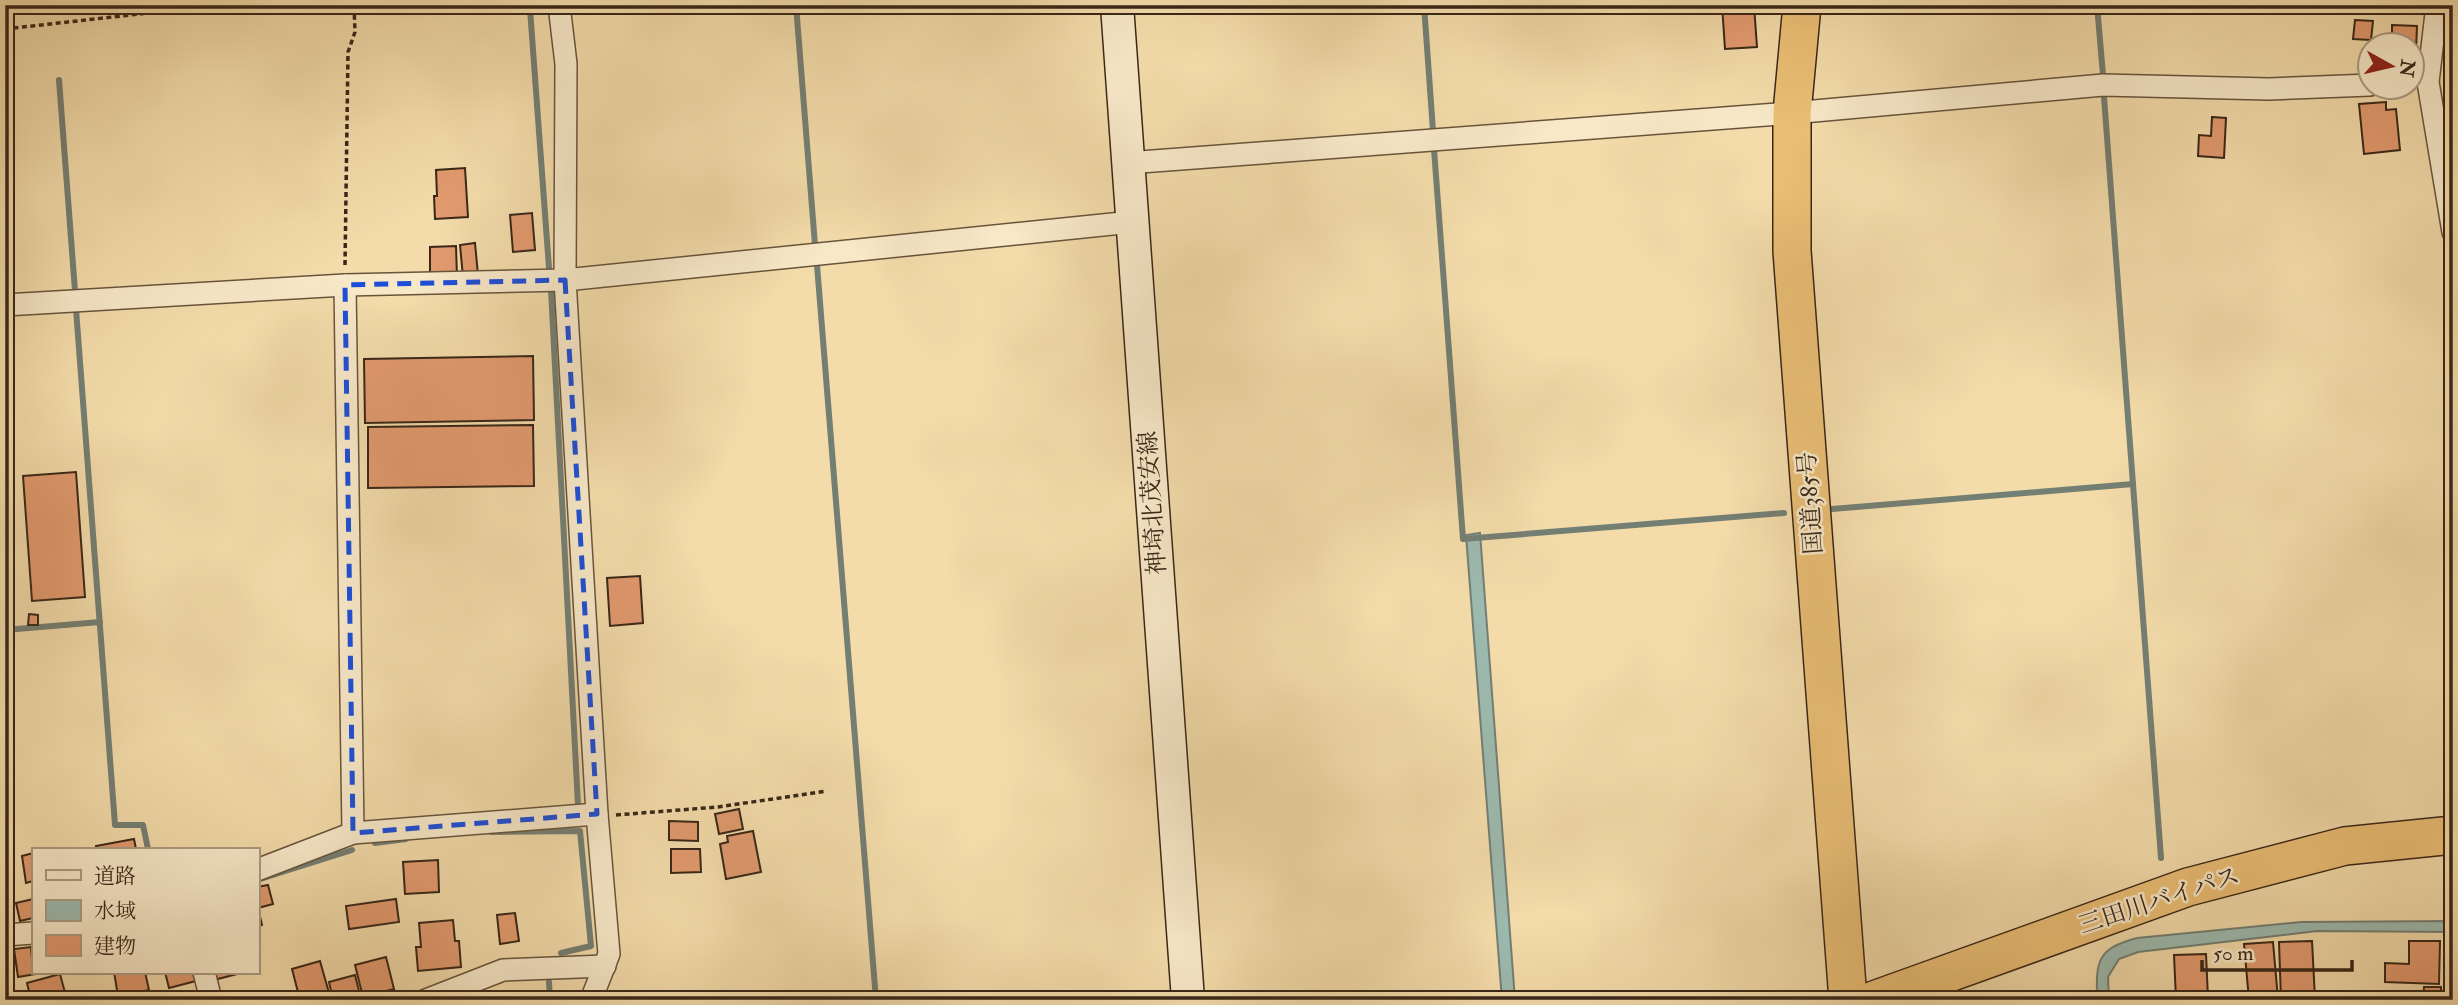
<svg xmlns="http://www.w3.org/2000/svg" width="2458" height="1005" viewBox="0 0 2458 1005" font-family="'IM FELL Double Pica','Noto Serif JP',serif">
<style>
.water{fill:#9cbaaf;stroke:#747f73;stroke-width:2}
.lines{fill:none;stroke-linecap:round;stroke-linejoin:round}
.stream{stroke:#747f73;stroke-width:6}
.building{fill:#e19a6e;stroke:#392718;stroke-width:2}
.minor-casing{stroke:#68543c;stroke-width:24}
.secondary-casing{stroke:#392718;stroke-width:35}
.trunk-casing{stroke:#392718;stroke-width:40}
.path{stroke:#392718;stroke-width:3.5;stroke-dasharray:5 3.5;stroke-linecap:butt}
.minor{stroke:#f7e8c8;stroke-width:21}
.secondary{stroke:#f7e8c8;stroke-width:32}
.trunk{stroke:#eabe75;stroke-width:37}
.marked{fill:none;stroke:#1d4ed8;stroke-width:5;stroke-dasharray:14 9;stroke-linejoin:round}
.labels{text-anchor:middle;stroke-width:5;stroke-linejoin:round;paint-order:stroke}
.street-label{font-size:24px;fill:#392718;stroke:#f7e8c8}
</style>
<rect width="100%" height="100%" fill="#f3dbaa"/>
<filter id="stains"><feTurbulence type="fractalNoise" baseFrequency=".00286" numOctaves="4"/><feColorMatrix values="0 0 0 0 .2 0 0 0 0 .09 0 0 0 0 .02 0 0 0 .5 -.17"/></filter>
<radialGradient id="worn" r=".72"><stop offset=".6" stop-color="#630" stop-opacity="0"/><stop offset="1" stop-color="#630" stop-opacity=".3"/></radialGradient>
<g class="water">
<polygon points="1480,533 1515,1000 1502,1000 1466,535"/>
<path d="M2453 921V932L2317 931 2138 952 2119 959 2108 977 2109 1000H2097C2096 960 2097 949 2137 938L2301 922Z"/>
</g>
<g class="lines">
<g class="stream">
<polyline points="796,5 815,245"/>
<polyline points="1424,5 1433,131"/>
<polyline points="2097,5 2103,75"/>
<polyline points="530,9 549,268"/>
<polyline points="59,80 75,291"/>
<polyline points="2104,97 2161,858"/>
<polyline points="2453,106 2446,106 2453,147"/>
<polyline points="1434,149 1463,539 1784,513"/>
<polyline points="817,265 876,1000"/>
<polyline points="551,290 578,805"/>
<polyline points="76,309 115,825 143,825 148,849"/>
<polyline points="1832,509 2133,484"/>
<polyline points="5,630 100,622"/>
<polyline points="491,832 580,831 591,946 561,953"/>
<polyline points="375,843 406,839"/>
<polyline points="257,880 352,850"/>
<polyline points="549,982 550,1000"/>
</g>
</g>
<g class="building">
<polygon points="1722,5 1754,5 1757,47 1725,49"/>
<polygon points="2333,5 2377,5 2376,14 2332,11"/>
<polygon points="2355,20 2373,21 2371,40 2353,39"/>
<polygon points="2392,25 2417,26 2415,74 2412,74 2412,46 2392,46"/>
<polygon points="2386,102 2386,110 2396,109 2400,150 2364,154 2359,104"/>
<polygon points="2212,117 2226,118 2224,158 2198,156 2199,135 2211,136"/>
<polygon points="465,168 468,217 435,219 434,196 437,196 436,170"/>
<polygon points="532,213 535,250 513,252 510,215"/>
<polygon points="475,243 478,275 463,277 460,245"/>
<polygon points="456,246 457,277 430,278 430,247"/>
<polygon points="533,356 534,420 365,423 364,359"/>
<polygon points="533,425 534,486 368,488 368,427"/>
<polygon points="76,472 85,597 32,601 23,476"/>
<polygon points="640,576 643,623 610,626 607,578"/>
<polygon points="29,614 38,615 38,625 28,625"/>
<polygon points="739,809 743,829 719,834 715,814"/>
<polygon points="669,821 698,822 698,841 669,840"/>
<polygon points="753,831 761,872 726,879 720,844 728,842 727,836"/>
<polygon points="134,839 136,849 97,849 96,846"/>
<polygon points="671,849 700,849 701,872 671,873"/>
<polygon points="5,853 9,889 5,889"/>
<polygon points="33,853 33,881 26,883 22,856"/>
<polygon points="438,860 439,892 405,894 403,862"/>
<polygon points="268,885 273,904 258,908 262,925 257,927 257,887"/>
<polygon points="33,899 33,918 20,921 16,903"/>
<polygon points="396,899 399,922 349,929 346,906"/>
<polygon points="515,913 519,941 500,944 497,915"/>
<polygon points="453,920 455,941 459,941 461,967 418,971 416,947 421,947 419,923"/>
<polygon points="2312,941 2315,998 2281,1000 2279,942"/>
<polygon points="2409,941 2440,941 2439,984 2385,982 2385,963 2409,964"/>
<polygon points="2273,942 2278,999 2249,1000 2244,944"/>
<polygon points="31,947 33,972 36,974 18,977 14,949"/>
<polygon points="2206,954 2208,998 2176,999 2174,955"/>
<polygon points="386,957 394,989 363,997 355,965"/>
<polygon points="8,959 16,1000 5,1000 5,960"/>
<polygon points="320,961 331,1000 300,1000 292,969"/>
<polygon points="114,972 145,972 149,990 118,996"/>
<polygon points="165,972 193,972 196,981 169,988"/>
<polygon points="212,972 245,972 214,980"/>
<polygon points="60,974 67,1000 31,1000 27,983"/>
<polygon points="355,975 361,999 333,1000 329,982"/>
<rect x="2444" y="985" width="9" height="15"/>
<polygon points="2424,987 2441,987 2441,1000 2423,1000"/>
</g>
<g class="lines">
<defs>
<g id="minor">
<polyline points="559,5 566,64 565,280 597,814 609,954 591,1000"/>
<polyline points="2437,5 2428,82 2453,232"/>
<polyline points="1127,163 1792,113 2103,85 2269,89 2370,85"/>
<polyline points="345,285 353,833"/>
<polyline points="5,305 345,285 565,280 1132,222"/>
<polyline points="257,870 353,833 597,814"/>
<polyline points="5,935 33,933"/>
<polyline points="204,972 211,1000"/>
<polyline points="426,1000 503,970 605,966"/>
</g>
<polyline id="secondary" points="1117,5 1188,1000"/>
<g id="trunk">
<polyline points="1802,5 1792,113 1792,251 1848,1000"/>
<polyline points="1874,1000 2188,887 2345,846 2453,835"/>
</g>
</defs>
<use href="#minor" class="minor-casing"/>
<use href="#secondary" class="secondary-casing"/>
<use href="#trunk" class="trunk-casing"/>
<g class="path">
<polyline points="5,29 220,5"/>
<polyline points="345,265 348,52 355,32 354,5"/>
<polyline points="616,815 718,807 827,791"/>
</g>
<use href="#minor" class="minor"/>
<use href="#secondary" class="secondary"/>
<use href="#trunk" class="trunk"/>
</g>
<path class="marked" d="M565 280 597 814 353 833 345 285Z"/>
<g class="labels">
<g class="street-label">
<text transform="translate(1152 503) rotate(-94)" y="8">神埼北茂安線</text>
<text transform="translate(1810 503) rotate(-94)" y="8">国道385号</text>
<text transform="translate(2159 900) rotate(-18)" y="8">三田川バイパス</text>
</g>
</g>
<rect width="2458" height="1005" fill="none" stroke="#f3dbaa" stroke-width="28"/>
<rect x="7" y="7" width="2444" height="991" fill="none" stroke="#392718" stroke-width="3.5"/>
<rect x="14" y="14" width="2430" height="977" fill="none" stroke="#392718" stroke-width="2"/>
<rect x="32" y="848" width="228" height="126" fill="#f7e8c8" stroke="#ab9b82" stroke-width="2"/>
<rect x="46" y="870" width="35" height="10" fill="#f7e8c8" stroke="#ab9b82" stroke-width="2"/>
<text x="94" y="883" font-size="21" fill="#392718">道路</text>
<rect x="46" y="900" width="35" height="21" fill="#9cbaaf" stroke="#ab9b82" stroke-width="2"/>
<text x="94" y="918" font-size="21" fill="#392718">水域</text>
<rect x="46" y="935" width="35" height="21" fill="#e19a6e" stroke="#ab9b82" stroke-width="2"/>
<text x="94" y="953" font-size="21" fill="#392718">建物</text>
<g transform="translate(2391 66) rotate(98)"><circle r="33" fill="#f7e8c8" stroke="#ab9b82" stroke-width="2"/>
<path d="M0-5L12 26L0 18L-12 26Z" fill="#8f2418"/>
<text y="-10" font-size="19" font-weight="bold" text-anchor="middle" fill="#392718">N</text>
</g>
<path d="M2202 960v10h150v-10" fill="none" stroke="#392718" stroke-width="3.5"/>
<text x="2213" y="960" font-size="21" fill="#392718" stroke="#f7e8c8" stroke-width="5" paint-order="stroke">50 m</text>
<rect width="100%" height="100%" filter="url(#stains)"/>
<rect width="100%" height="100%" fill="url(#worn)"/>
</svg>
